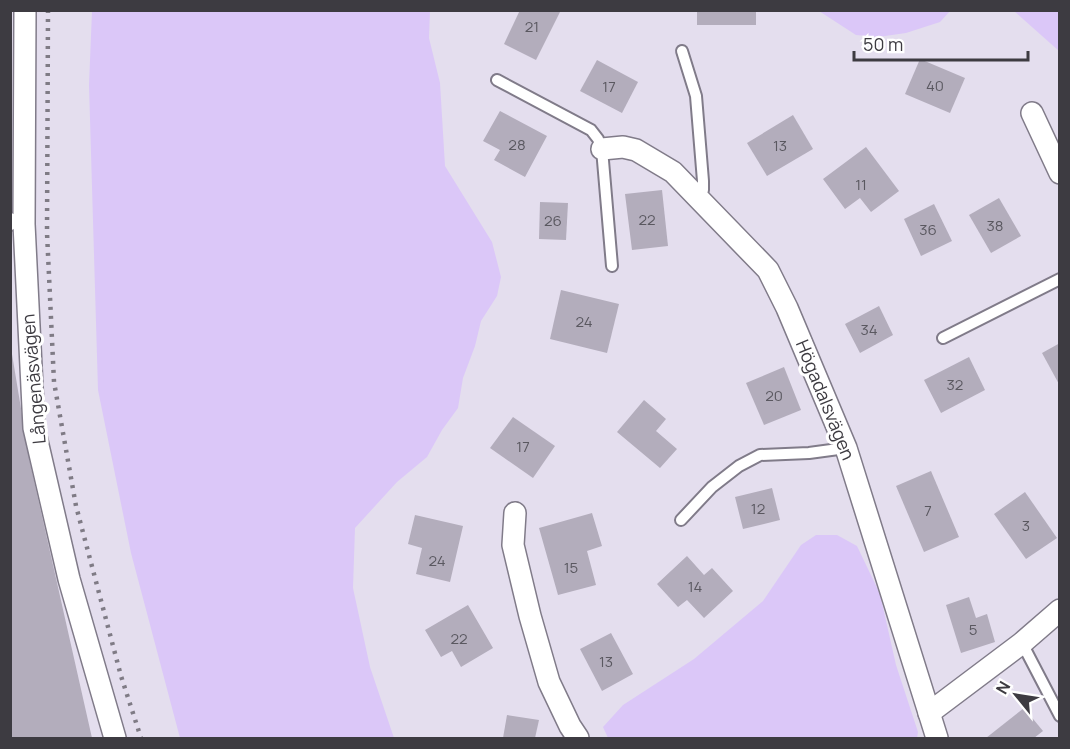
<svg xmlns="http://www.w3.org/2000/svg" width="1070" height="749" viewBox="0 0 1070 749" font-family="Manrope,sans-serif">
<style>
.green{fill:#dbc7f8}
.building{fill:#b3adbc}
.lines{fill:none;stroke-linecap:round;stroke-linejoin:round}
.service-casing{stroke:#807b89;stroke-width:14}
.minor-casing{stroke:#807b89;stroke-width:24}
.service{stroke:#fff;stroke-width:10}
.minor{stroke:#fff;stroke-width:21}
.rail{stroke:#7f7b85;stroke-width:4.5;stroke-dasharray:3 6;stroke-linecap:butt}
.labels{text-anchor:middle;stroke-width:6;stroke-linejoin:round;paint-order:stroke}
.number-label{font-size:15px;fill:#5a5860}
.street-label{font-size:18px;fill:#3d3b41;stroke:#fff}
</style>
<rect width="100%" height="100%" fill="#e4deee"/>
<g class="green">
<polygon points="92,11 430,11 429,38 440,83 445,166 492,242 501,277 497,296 481,321 475,346 463,378 458,408 442,430 427,457 397,482 355,528 353,588 370,667 394,738 180,738 131,553 98,390 89,85"/>
<polygon points="819,11 950,11 940,22 906,33 878,37 856,35"/>
<polygon points="1014,11 1059,11 1059,51"/>
<polygon points="816,535 837,535 857,546 880,594 896,665 918,732 917,738 608,738 603,727 623,705 694,659 763,601 801,545"/>
</g>
<g class="building">
<polygon points="520,10 561,10 536,60 504,44"/>
<rect x="697" y="10" width="59" height="15"/>
<polygon points="920,59 965,78 950,113 905,94"/>
<polygon points="597,60 638,82 622,113 580,91"/>
<polygon points="500,111 547,136 525,177 494,160 500,150 483,141"/>
<polygon points="793,115 813,149 767,176 747,143"/>
<polygon points="866,147 899,191 871,212 860,198 845,209 823,179"/>
<polygon points="662,190 668,246 632,250 625,194"/>
<polygon points="999,198 1021,236 991,253 969,215"/>
<polygon points="540,202 568,203 566,240 539,239"/>
<polygon points="934,204 952,241 921,256 904,219"/>
<polygon points="561,290 619,304 607,353 550,339"/>
<polygon points="879,306 893,335 860,353 845,324"/>
<polygon points="10,342 30,463 92,738 10,738"/>
<polygon points="1060,343 1060,386 1042,353"/>
<polygon points="969,357 985,390 941,413 924,380"/>
<polygon points="784,367 801,410 764,425 746,383"/>
<polygon points="644,400 666,419 656,431 677,449 660,468 617,432"/>
<polygon points="513,417 555,446 533,478 490,448"/>
<polygon points="931,471 959,537 924,552 896,486"/>
<polygon points="772,488 780,520 743,529 735,497"/>
<polygon points="1025,492 1057,538 1026,559 994,514"/>
<polygon points="592,513 602,546 587,551 596,585 558,595 539,528"/>
<polygon points="415,515 463,526 450,582 416,574 422,548 408,544"/>
<polygon points="687,556 704,575 712,568 733,591 704,618 687,600 678,607 657,584"/>
<polygon points="969,597 976,618 987,614 995,642 961,653 946,605"/>
<polygon points="468,605 493,648 461,667 452,651 441,657 425,630"/>
<polygon points="611,633 633,674 602,691 580,649"/>
<polygon points="1024,708 1043,731 1034,738 986,738"/>
<polygon points="507,715 539,720 535,738 503,738"/>
</g>
<g class="lines">
<defs>
<g id="service">
<polyline points="682,51 696,96 703,181 703,190 698,196"/>
<polyline points="497,80 591,130 598,139 602,149 612,266"/>
<polyline points="10,218 15,220 11,225"/>
<polyline points="943,338 1060,279"/>
<polyline points="681,520 712,487 739,466 760,455 809,453 846,448"/>
<polyline points="1022,643 1060,716"/>
</g>
<g id="minor">
<polyline points="25,10 24,224 34,428 69,579 115,738"/>
<polyline points="1032,113 1060,173"/>
<polyline points="602,149 623,147 636,150 673,172 768,270 787,308 846,448 937,738"/>
<polyline points="515,513 513,545 530,616 549,682 570,726 578,738"/>
<polyline points="929,713 1022,643 1060,610"/>
</g>
</defs>
<use href="#service" class="service-casing"/>
<use href="#minor" class="minor-casing"/>
<use href="#service" class="service"/>
<use href="#minor" class="minor"/>
<polyline class="rail" points="48,10 47,233 54,382 76,506 121,676 141,738"/>
</g>
<g class="labels">
<g class="number-label">
<text x="532" y="32">21</text>
<text x="935" y="91">40</text>
<text x="609" y="92">17</text>
<text x="517" y="150">28</text>
<text x="780" y="151">13</text>
<text x="861" y="190">11</text>
<text x="647" y="225">22</text>
<text x="553" y="226">26</text>
<text x="995" y="231">38</text>
<text x="928" y="235">36</text>
<text x="584" y="327">24</text>
<text x="869" y="335">34</text>
<text x="955" y="390">32</text>
<text x="774" y="401">20</text>
<text x="523" y="452">17</text>
<text x="758" y="514">12</text>
<text x="928" y="516">7</text>
<text x="1026" y="531">3</text>
<text x="437" y="566">24</text>
<text x="571" y="573">15</text>
<text x="695" y="592">14</text>
<text x="973" y="635">5</text>
<text x="459" y="644">22</text>
<text x="606" y="667">13</text>
</g>
<g class="street-label">
<text transform="translate(34 379) rotate(-95)" y="6">Långenäsvägen</text>
<text transform="translate(825 400) rotate(68)" y="6">Högadalsvägen</text>
</g>
</g>
<rect width="1070" height="749" fill="none" stroke="#3d3b41" stroke-width="24"/>
<g transform="translate(1016 695) rotate(300)" stroke="#ffffff" stroke-width="4.5" paint-order="stroke">
<path d="M0-4.5L10 22L0 15L-10 22Z" fill="#3d3b41"/>
<text y="-9" font-size="16" font-weight="bold" text-anchor="middle" fill="#3d3b41">N</text>
</g>
<path d="M854 51v9h174v-9" fill="none" stroke="#3d3b41" stroke-width="3"/>
<text x="863" y="51" font-size="18" fill="#3d3b41" stroke="#ffffff" stroke-width="4.5" paint-order="stroke">50 m</text>
</svg>
